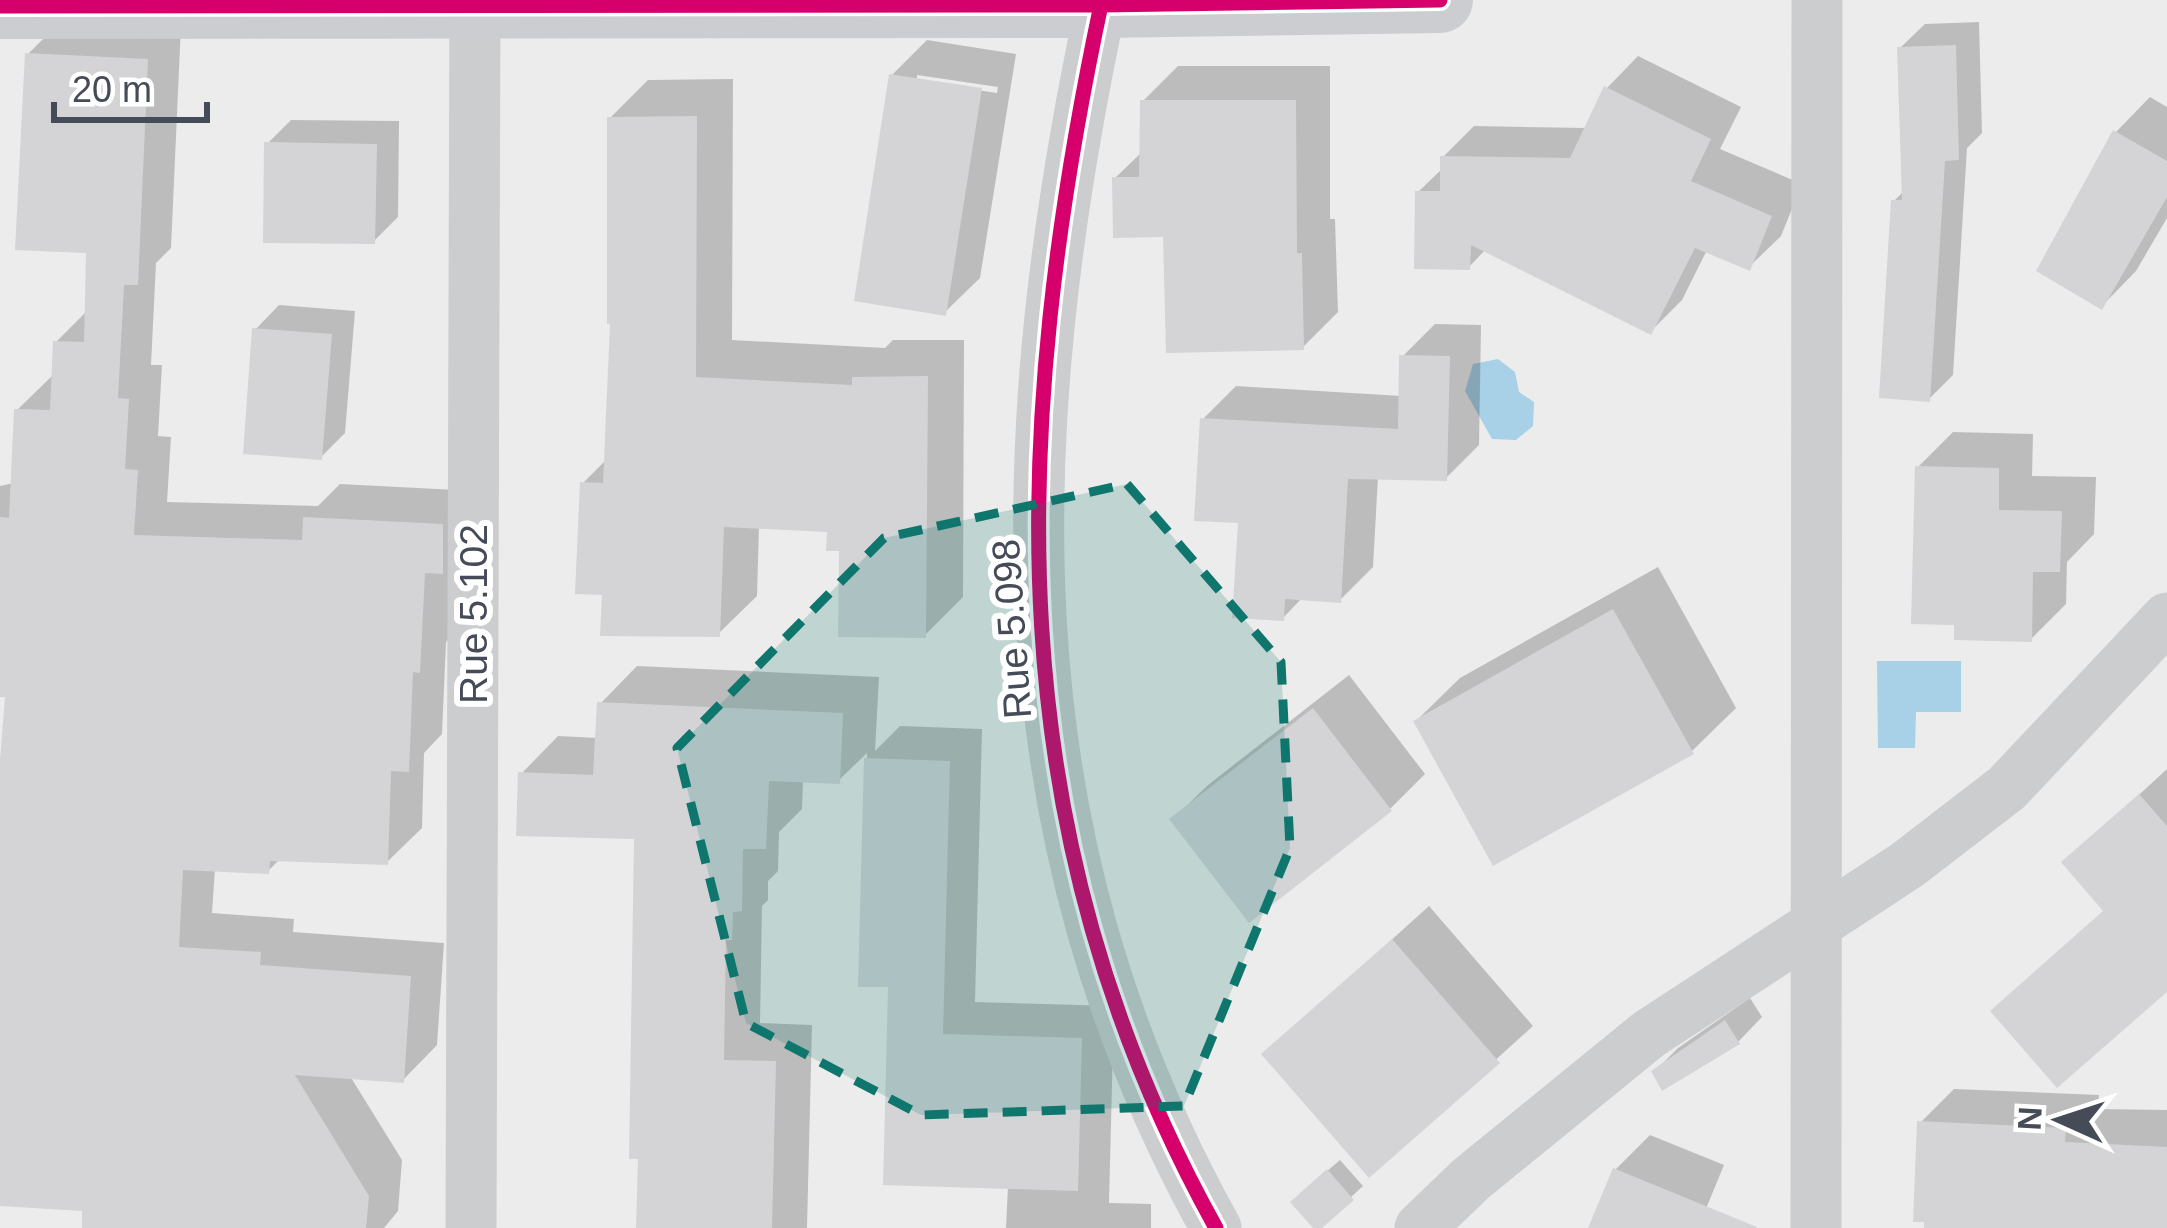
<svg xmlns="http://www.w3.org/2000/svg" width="2167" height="1228" viewBox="0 0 2167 1228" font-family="Helvetica,sans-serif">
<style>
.water{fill:#a8d0e7}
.shadow{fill:#0003;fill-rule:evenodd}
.building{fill:#d4d4d7}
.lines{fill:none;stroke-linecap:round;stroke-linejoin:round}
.street{stroke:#cbcdcf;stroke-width:51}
.secondary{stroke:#cbcdd1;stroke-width:66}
.cycleway-casing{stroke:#fff;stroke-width:22}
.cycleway{stroke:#d6006c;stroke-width:15}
.marked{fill:#0f766e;fill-opacity:0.2;stroke:#0f766e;stroke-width:9;stroke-dasharray:24 15;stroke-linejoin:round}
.labels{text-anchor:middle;stroke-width:12;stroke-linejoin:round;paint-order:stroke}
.street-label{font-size:39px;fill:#454c57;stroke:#fff}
</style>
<rect width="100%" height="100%" fill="#edecec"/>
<g class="water">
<polygon points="1498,359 1515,372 1519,392 1534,402 1533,426 1516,440 1492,439 1465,391 1473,364"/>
<polygon points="1877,661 1961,661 1961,712 1916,712 1915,748 1878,748"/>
</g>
<g class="shadow">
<polygon points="62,20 181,25 171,248 156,263 151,365 162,365 158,436 171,437 167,502 318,506 340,484 476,491 453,635 446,642 442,734 424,753 422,828 387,862 280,859 268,871 215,868 212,913 294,919 293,932 444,943 437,1045 403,1080 350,1076 402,1160 398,1211 384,1228 85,1228 85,1209 0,1203 0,789 8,695 0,694 0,486 14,483 17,410 52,376 56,342 87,311 89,250 28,54"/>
<polygon points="1979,22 1982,133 1967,148 1953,375 1929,399 1894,201 1904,191 1900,48 1925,24"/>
<path d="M927 40 1016 54 980 278 945 312 892 75ZM917 75 998 87 997 93 917 81Z"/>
<polygon points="1638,56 1741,107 1720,149 1802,184 1781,236 1749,267 1707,250 1682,300 1651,331 1486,249 1469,267 1418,192 1443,168 1443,157 1474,126 1588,128 1607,88"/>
<polygon points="1178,66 1330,66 1330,219 1335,219 1338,312 1303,347 1166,234 1115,178 1143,151 1143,101"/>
<polygon points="733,79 732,340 885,348 893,340 964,340 963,597 925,635 842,548 830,529 759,526 757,596 718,634 605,593 583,483 607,459 613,321 610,118 648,80"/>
<polygon points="2150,97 2167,107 2167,218 2136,271 2102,306 2116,132"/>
<polygon points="291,120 399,121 398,217 374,241 267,144"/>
<polygon points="279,305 355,311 345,433 321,457 255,330"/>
<polygon points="1435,324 1481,325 1479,445 1446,478 1378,477 1373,567 1340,600 1303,597 1283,618 1203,419 1236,386 1401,396 1402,357"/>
<polygon points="1953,432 2033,434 2032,476 2096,477 2094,534 2067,562 2066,604 2031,639 1918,467"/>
<polygon points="1658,567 1736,708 1692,751 1416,721 1460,678"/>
<polygon points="637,666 879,677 875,751 900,726 982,729 975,1002 1114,1006 1109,1203 1151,1204 1151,1228 1006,1228 1008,1186 891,984 861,984 867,753 838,781 803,780 802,809 779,832 778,871 768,881 768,900 762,906 760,1023 812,1025 807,1228 639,1228 637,836 521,774 558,736 598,738 600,704"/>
<polygon points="1349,675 1425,774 1390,809 1173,819 1208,785"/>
<polygon points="2167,769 2167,988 2065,863"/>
<polygon points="1429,906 1533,1026 1370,1174 1265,1054"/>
<polygon points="1750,998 1762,1017 1738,1042 1654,1072 1678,1048"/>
<polygon points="1954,1089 2099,1095 2098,1109 2167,1110 2167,1228 1927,1228 1920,1123"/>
<polygon points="1650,1135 1724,1165 1698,1228 1591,1228 1615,1170"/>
<polygon points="1340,1160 1363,1186 1317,1228 1305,1190"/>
</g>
<g class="building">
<polygon points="1956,45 1959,160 1945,161 1930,402 1879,398 1891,200 1902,200 1897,47"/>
<polygon points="25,53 148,59 138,285 124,285 118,398 129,399 125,469 138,470 134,535 302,540 303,517 443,524 443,574 425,573 420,673 413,672 409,772 391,771 388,865 270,861 269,874 183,870 179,947 261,952 260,965 411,976 404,1083 295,1075 369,1196 366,1228 82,1228 82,1211 0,1206 0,760 5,697 0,697 0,517 9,518 14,409 50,410 53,341 84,342 86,253 15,250"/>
<polygon points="889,74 982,88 946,316 854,301"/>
<polygon points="1604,86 1711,139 1691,181 1772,216 1750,271 1695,248 1651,335 1471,245 1470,270 1414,269 1415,191 1440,191 1440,156 1570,158"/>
<polygon points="1140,100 1296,100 1297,253 1302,253 1304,350 1166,353 1163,237 1113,238 1112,177 1139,177"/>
<polygon points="697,116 696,377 852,385 852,377 928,376 926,638 838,637 839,551 826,551 827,532 724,527 720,637 600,636 602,595 575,594 580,482 603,483 610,324 607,324 607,117"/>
<polygon points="2113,130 2167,161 2167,197 2102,310 2036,271"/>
<polygon points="264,142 377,144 375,244 263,243"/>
<polygon points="252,328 332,334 322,460 243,454"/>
<polygon points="1399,355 1450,356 1447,481 1348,479 1341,603 1285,599 1284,621 1232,618 1238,523 1194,521 1200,418 1398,429"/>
<polygon points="1915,466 1999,468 1999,510 2062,511 2060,572 2033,572 2032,642 1954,640 1954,625 1911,624"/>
<polygon points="1613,609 1694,754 1493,866 1413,721"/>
<polygon points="597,702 843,713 840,784 769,781 766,849 743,849 742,911 733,912 732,940 726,940 724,1060 776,1061 772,1228 636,1228 638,1159 629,1159 634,839 516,836 518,772 593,775"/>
<polygon points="1313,708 1392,811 1249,923 1169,819"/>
<polygon points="864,758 950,761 943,1034 1082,1038 1078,1191 883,1185 888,987 858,987"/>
<polygon points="2139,794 2167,826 2167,992 2057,1088 1990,1011 2103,911 2061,862"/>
<polygon points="1392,939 1500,1063 1369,1178 1261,1054"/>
<polygon points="1725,1020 1740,1044 1662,1091 1651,1071"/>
<polygon points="1917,1121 2066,1128 2065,1142 2167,1147 2167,1228 1924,1228 1924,1222 1913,1222"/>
<polygon points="1613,1168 1757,1227 1756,1228 1588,1228"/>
<polygon points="1327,1169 1354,1200 1322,1228 1313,1228 1290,1202"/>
</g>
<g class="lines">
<g class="street">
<path d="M1102 0C1010 432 995 830 1216 1228"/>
<polyline points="471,1228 475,0"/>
<polyline points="1420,1228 1471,1179 1649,1034 1907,865 2007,788 2167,618"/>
<polyline points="1816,1228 1817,0"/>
</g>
<polyline class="secondary" points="0,6 1101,5 1440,0"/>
<defs>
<g id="cycleway">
<path d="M1102 0C1010 432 995 830 1216 1228"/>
<polyline points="0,6 1101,5 1440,0"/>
</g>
</defs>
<use href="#cycleway" class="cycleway-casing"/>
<use href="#cycleway" class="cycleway"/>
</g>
<path class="marked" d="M1127 484 1281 662 1290 848 1184 1106 921 1115 746 1023 677 748 884 538Z"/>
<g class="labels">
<g class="street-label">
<text transform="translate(473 614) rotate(-90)" y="14">Rue 5.102</text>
<text transform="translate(1011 629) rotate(-94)" y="14">Rue 5.098</text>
</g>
</g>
<g transform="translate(2059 1120) rotate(273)" stroke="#ffffff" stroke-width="9" paint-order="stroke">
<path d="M0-9L21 45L0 30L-21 45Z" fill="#454c57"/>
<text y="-18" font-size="33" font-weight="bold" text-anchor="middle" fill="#454c57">N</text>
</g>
<path d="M54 102v18h153v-18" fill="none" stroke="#454c57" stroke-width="6"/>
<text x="72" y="102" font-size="36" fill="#454c57" stroke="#ffffff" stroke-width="9" paint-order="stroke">20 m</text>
</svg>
